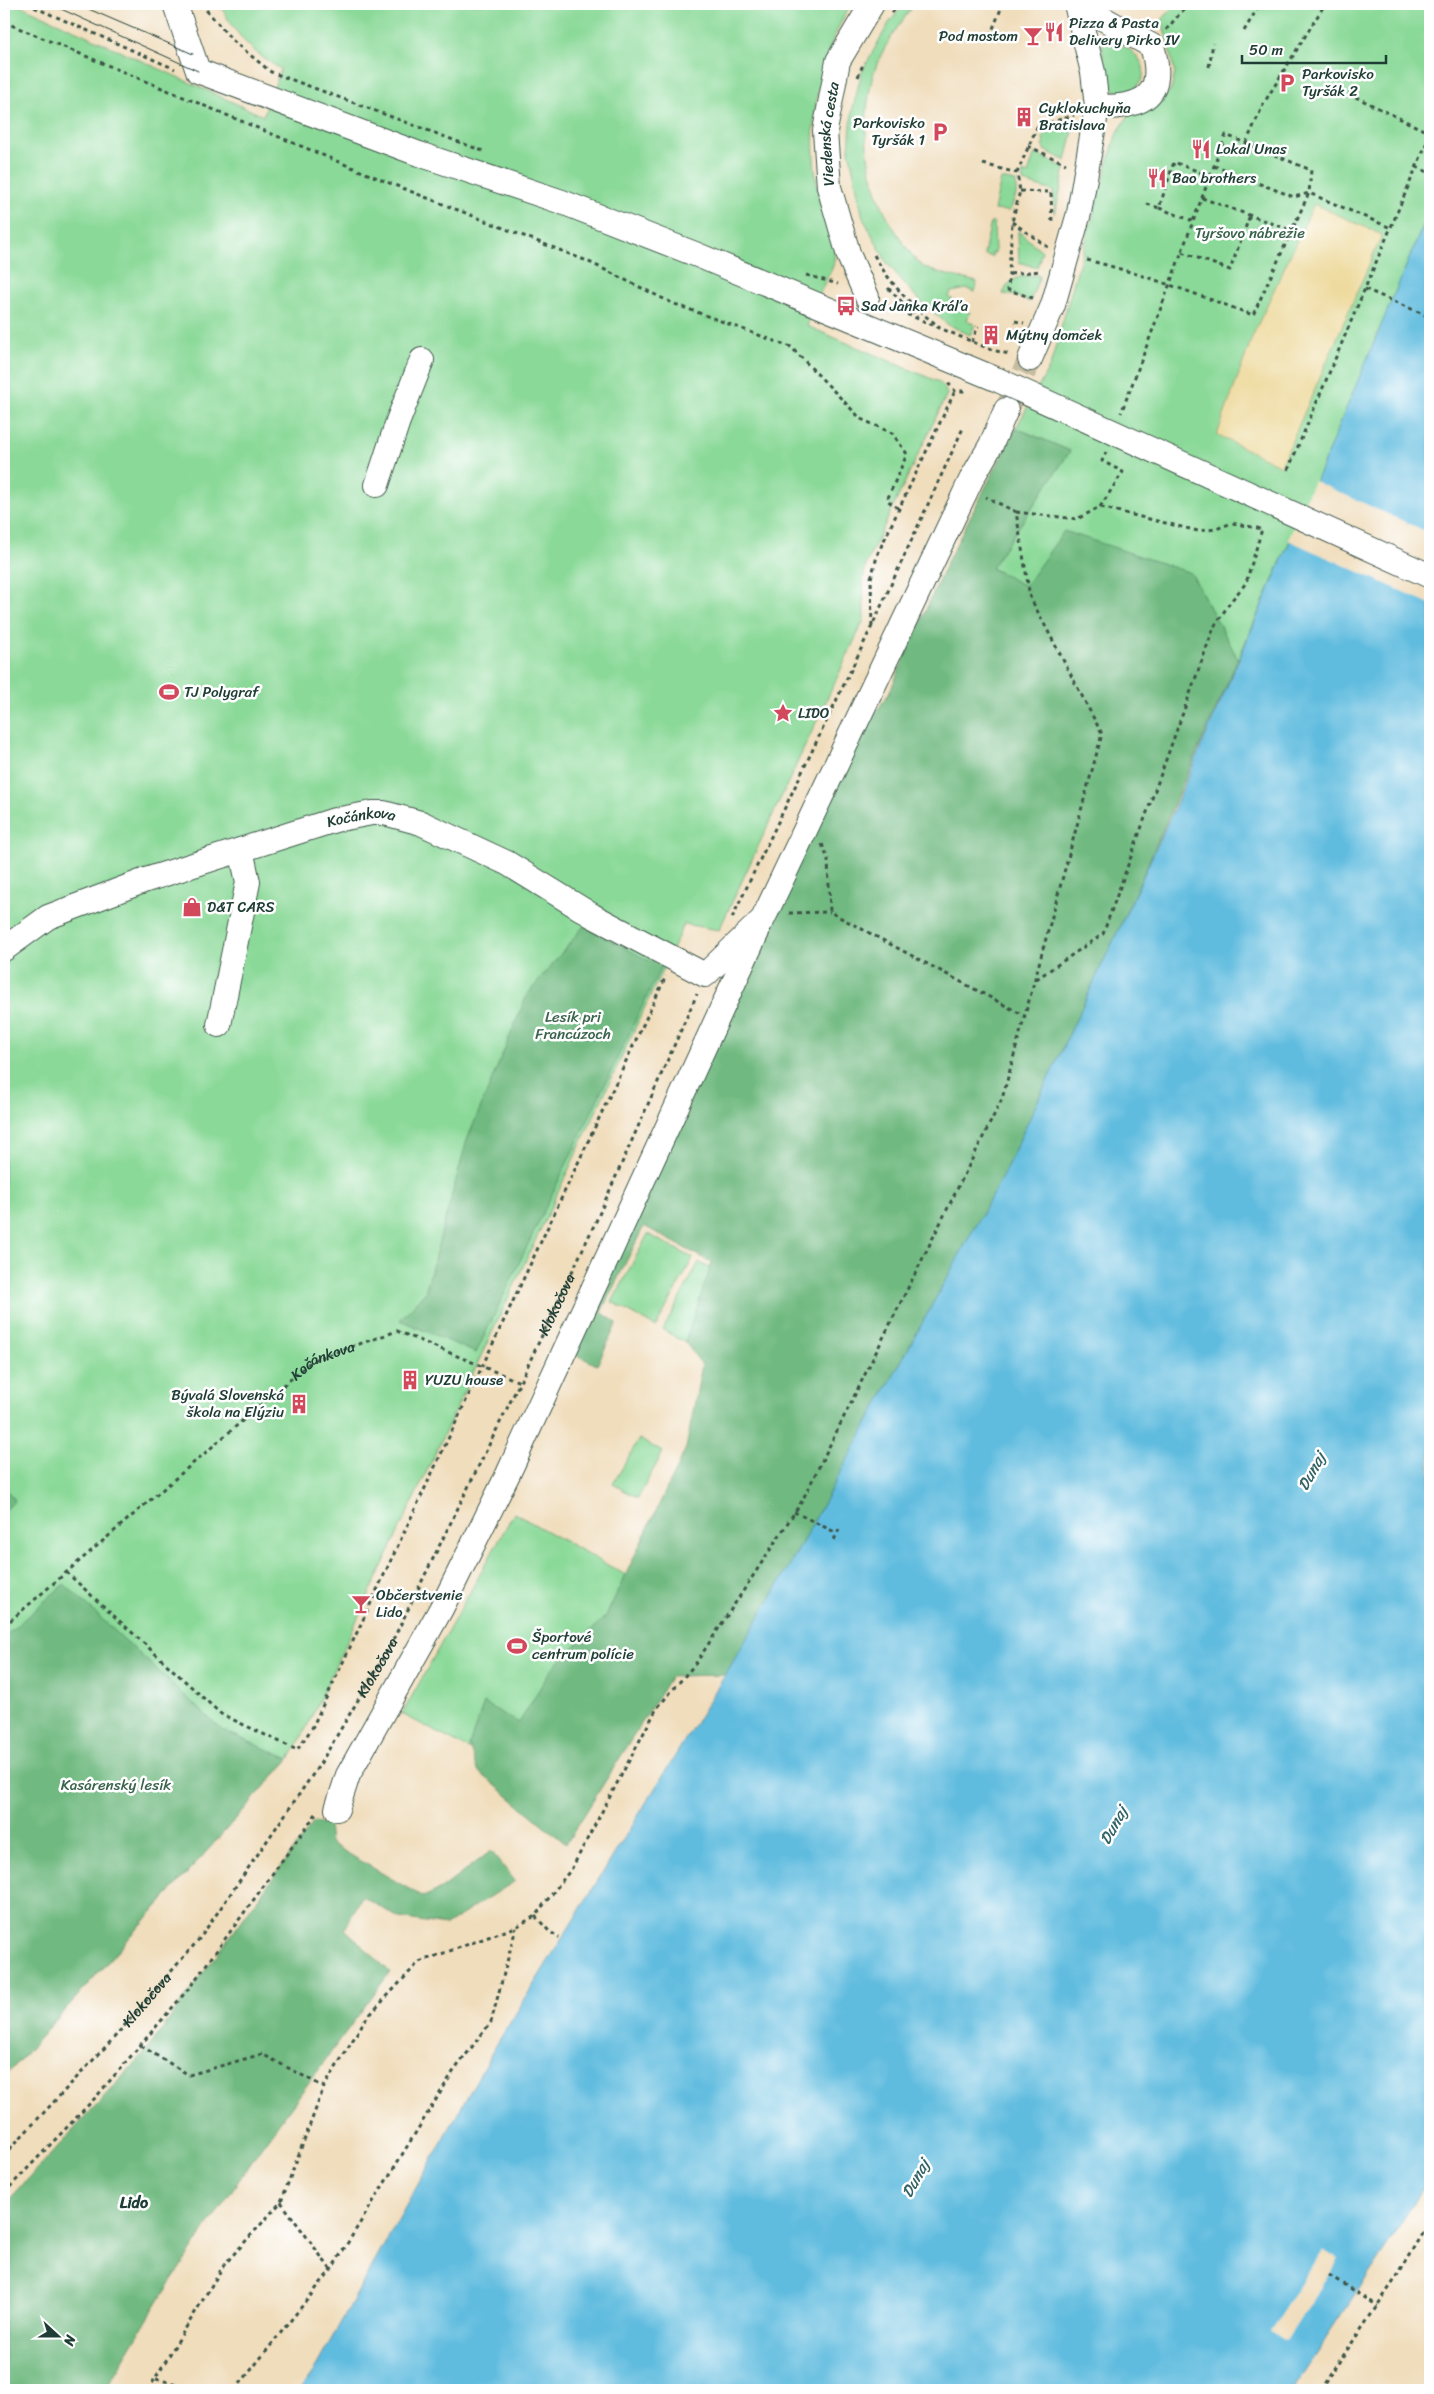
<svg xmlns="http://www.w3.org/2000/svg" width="1434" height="2394" viewBox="0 0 1434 2394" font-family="Sriracha,sans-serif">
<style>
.green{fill:#8ad998;stroke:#548b66}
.forest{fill:#6fb980;stroke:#477b5a}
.sand{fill:#eeda9e;stroke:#868c69}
.water{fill:#61bcdf;stroke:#407c8a}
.pier{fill:#f0ddbc}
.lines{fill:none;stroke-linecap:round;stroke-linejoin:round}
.minor-tunnel{stroke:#c6bda1;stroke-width:24;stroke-dasharray:24 12;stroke-linecap:butt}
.minor-casing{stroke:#3e5548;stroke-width:26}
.path{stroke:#3e5548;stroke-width:3;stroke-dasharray:4 4;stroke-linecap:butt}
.minor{stroke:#fff;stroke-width:24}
.tram{stroke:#1f3d34;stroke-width:1}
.minor-bridge-casing{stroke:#3e5548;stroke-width:26;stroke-linecap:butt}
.minor-bridge{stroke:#fff;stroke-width:24}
.labels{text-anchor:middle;stroke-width:5;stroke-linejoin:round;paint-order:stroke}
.poi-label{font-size:15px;fill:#1f3d34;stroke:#fff;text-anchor:start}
.street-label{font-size:15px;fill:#1f3d34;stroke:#fff}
.park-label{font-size:15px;fill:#3a644d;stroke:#fff}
.water-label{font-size:16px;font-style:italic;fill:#336367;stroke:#fff}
.neighbourhood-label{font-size:16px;font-weight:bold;fill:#1f3d34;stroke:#fff}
</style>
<rect width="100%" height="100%" fill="#fff"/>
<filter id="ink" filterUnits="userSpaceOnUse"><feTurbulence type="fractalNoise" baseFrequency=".02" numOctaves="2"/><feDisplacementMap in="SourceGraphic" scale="10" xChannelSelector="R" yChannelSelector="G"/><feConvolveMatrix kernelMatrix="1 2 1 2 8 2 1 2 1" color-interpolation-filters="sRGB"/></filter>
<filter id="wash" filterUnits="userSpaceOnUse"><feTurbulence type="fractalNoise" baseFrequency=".0096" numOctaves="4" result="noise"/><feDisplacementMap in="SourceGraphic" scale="20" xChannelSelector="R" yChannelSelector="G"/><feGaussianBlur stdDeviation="1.12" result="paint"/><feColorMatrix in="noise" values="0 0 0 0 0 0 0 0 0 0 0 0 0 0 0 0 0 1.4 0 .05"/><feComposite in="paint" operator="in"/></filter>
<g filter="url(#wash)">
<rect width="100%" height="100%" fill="#f0ddbc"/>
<g class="green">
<path d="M4 4H17L263 116 281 69C252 53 234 33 220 4H851C814 65 805 137 821 207 825 224 837 244 834 262 833 269 829 274 826 280 819 295 813 310 807 326L939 382 944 387 947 394 866 564 863 581 864 620 719 930 684 924 301 1739 289 1759 4 2078Z"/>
<path d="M904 4H915C900 22 881 50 874 72 859 125 865 183 895 230 902 241 912 257 922 266 930 272 966 279 977 282L975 292 967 289 951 292 949 297 970 313 967 320 975 325 970 335 947 324 918 299 887 263 863 218 849 150 852 112 862 71 889 23Z"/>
<polygon points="1175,4 1430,4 1430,209 1315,483 1238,659 1191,573 1025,586 991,568 1070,451 1016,428 1050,366 1116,135 1128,116 1154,108 1171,90 1175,73 1162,20"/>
<path d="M1102 33C1115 41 1136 50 1142 64 1151 85 1118 108 1107 80 1101 67 1103 48 1102 33Z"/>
<polygon points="1075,122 1066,161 1044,150 1043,135"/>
<polygon points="1035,153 1065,168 1055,214 1053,191 1023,182 1023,172 1028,174"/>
<polygon points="1001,179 1016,182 1016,195 1010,211 994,210"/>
<polygon points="991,222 994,223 995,253 992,253 992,257 984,254"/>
<polygon points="1018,231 1042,251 1037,268 1019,262"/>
<path d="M1040 275 1030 302 1013 295 1003 294C1011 275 1022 276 1040 275Z"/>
<polygon points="648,1234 693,1258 656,1327 612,1302"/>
<polygon points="699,1262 744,1287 707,1355 663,1330"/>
<polygon points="639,1439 663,1452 638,1498 613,1484"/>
<polygon points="514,1513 631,1578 522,1777 402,1714"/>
</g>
<g class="forest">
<polygon points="1016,428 1070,451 991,568 1025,586 1064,531 1191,573 1238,659 1123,920 1002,1177 791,1563 725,1675 671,1676 566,1844 477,1770 469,1745 484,1703 519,1723 552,1668 606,1616 686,1448 702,1365 685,1342 712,1263 644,1226 601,1312 617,1323 597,1365 571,1352 844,760 889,693 947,562"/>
<polygon points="584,926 661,967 476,1353 400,1320 425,1293 467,1140 527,995"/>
<polygon points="4,1487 15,1500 4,1512"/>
<polygon points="64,1584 222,1730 289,1759 4,2078 4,1637"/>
<polygon points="314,1822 328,1824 330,1843 423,1897 441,1889 491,1851 515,1881 446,1925 399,1918 362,1896 345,1929 390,1972 257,2153 169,2284 105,2390 4,2390 4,2205 147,2050"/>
</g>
<polygon class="sand" points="1314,204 1382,235 1281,466 1217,435 1253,335"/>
<polygon class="water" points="1430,209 1430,2173 1393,2238 1292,2390 300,2390 313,2372 495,2047 725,1675 791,1563 1002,1177 1123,920 1177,802 1315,483"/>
<g class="pier">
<polygon points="1314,481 1430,533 1430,604 1288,540"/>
<polygon points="1323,2249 1339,2259 1286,2341 1270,2331"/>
</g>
</g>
<g filter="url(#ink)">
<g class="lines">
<polyline class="minor-tunnel" points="1008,406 1030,359"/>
<defs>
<g id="minor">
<polyline points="175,4 198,71 419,154 562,202 695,254 998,380"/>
<path d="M1077 4 1152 46C1167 96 1143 108 1097 107"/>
<path id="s3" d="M867 297 849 256 829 187 825 131 838 61 872 4"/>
<polyline points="1030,359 1053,305 1079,213 1097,107 1093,72 1076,4"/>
<polyline points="377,485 398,421 422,360"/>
<path id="s4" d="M4 949 48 917 146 880 335 820 372 813H384L421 823 507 863 593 916 705 975 763 919 972 478 991 445 1006 410"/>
<polyline points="219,1025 248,882 241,850"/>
<polyline points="337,1809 348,1775 441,1609 508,1474 757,932"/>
</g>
</defs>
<use href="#minor" class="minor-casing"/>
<g class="path">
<polyline points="27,4 175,69"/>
<polyline points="201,4 233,41 271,72 483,151"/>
<polyline points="892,13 899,4"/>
<polyline points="4,22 387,182 587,261 672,303 791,347 861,419 892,433 907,454 887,500 899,509"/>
<polyline points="1166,30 1188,4"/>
<polyline points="1244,31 1260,4"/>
<polyline points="990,36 1003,4"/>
<polyline points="1209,67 1213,43"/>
<polyline points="858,77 864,62"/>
<polyline points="1341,90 1430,133"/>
<polyline points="1246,143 1264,103 1325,4"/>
<polyline points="1028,146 1066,164"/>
<polyline points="983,164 1017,173"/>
<polyline points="1214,166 1294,197 1309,193 1391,228"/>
<polyline points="1416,167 1430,173"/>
<polyline points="1020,191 1051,192 1052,224"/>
<polyline points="1202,198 1293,231"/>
<polyline points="1147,204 1159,208 1174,162 1210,176"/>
<polyline points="1159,208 1193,221"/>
<polyline points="1012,222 1048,247"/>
<polyline points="1182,252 1230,270 1250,215"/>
<path d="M874 255C890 284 913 308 940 327"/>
<path d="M1087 260C1144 274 1198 295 1253 315L1309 193 1311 170 1226 135C1190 227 1157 321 1121 413"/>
<polyline points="1010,274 1041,271"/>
<polyline points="806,275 838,284"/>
<polyline points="888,288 917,317"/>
<polyline points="1365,289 1430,317"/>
<polyline points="1033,298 1008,290 1012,222 1020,191 1017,173 1037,127 1074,115"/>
<polyline points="885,305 992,350 1009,354"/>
<polyline points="1015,321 1024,323"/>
<polyline points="972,342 978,326"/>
<polyline points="948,383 955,391 968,391"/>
<polyline points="1288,470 1430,135"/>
<polyline points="1100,507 1123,472 1102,461 1106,452"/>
<polyline points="1016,512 1077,519 1100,507 1198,531 1216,529 1232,523 1262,529 1246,583 1231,601 1214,627 1103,934 1035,980"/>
<polyline points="872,626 871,578 878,553 955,391"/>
<polyline points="822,844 828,859 830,912 1025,1016"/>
<polyline points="789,913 830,912"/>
<polyline points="732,918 872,626 964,426"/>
<polyline points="794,1512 837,1533"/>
<polyline points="834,1540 840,1527"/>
<polyline points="66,1572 221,1714 297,1750 312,1728 666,976"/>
<path id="s1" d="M4 1626 313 1360 397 1331 520 1382"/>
<polyline points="535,1916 549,1931 559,1938"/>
<polyline points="141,2046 189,2075 262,2054 324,2087"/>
<path id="s2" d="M4 2155 112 2040 200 1938 320 1764 389 1648 520 1382 597 1219 697 994"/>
<polyline points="4,2193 96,2097 190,1987 316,1814"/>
<polyline points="281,2202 331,2270"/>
<polyline points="1329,2275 1377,2306"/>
<polyline points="156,2379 202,2390"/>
<polyline points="148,2390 224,2265 281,2202 324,2087 365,2020 419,1962 516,1927 535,1916 572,1868 657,1708 696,1663 802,1501 1002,1099 1102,734 1030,597 1016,512 986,497"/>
<polyline points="235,2390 331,2270 453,2072 491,2022 516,1928"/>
<polyline points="1320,2390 1400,2272 1430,2222"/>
</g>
<use href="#minor" class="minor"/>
<g class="tram">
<polyline points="50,4 198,71"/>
<polyline points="77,4 193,54"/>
</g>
<defs>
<polyline id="minor-bridge" points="998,380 1430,576"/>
</defs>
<use href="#minor-bridge" class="minor-bridge-casing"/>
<use href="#minor-bridge" class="minor-bridge"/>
</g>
</g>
<defs>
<symbol id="restaurant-bare" viewBox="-9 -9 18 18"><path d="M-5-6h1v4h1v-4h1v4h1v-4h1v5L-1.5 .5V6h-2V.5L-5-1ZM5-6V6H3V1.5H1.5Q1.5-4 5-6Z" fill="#d1495b" stroke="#fff" stroke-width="2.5" paint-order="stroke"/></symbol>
<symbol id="bar-bare" viewBox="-9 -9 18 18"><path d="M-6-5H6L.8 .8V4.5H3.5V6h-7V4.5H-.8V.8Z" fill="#d1495b" stroke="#fff" stroke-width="2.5" paint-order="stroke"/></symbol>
<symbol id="parking-bare" viewBox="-9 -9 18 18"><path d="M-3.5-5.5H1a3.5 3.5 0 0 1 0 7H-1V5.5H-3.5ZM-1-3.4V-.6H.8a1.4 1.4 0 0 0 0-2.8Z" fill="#d1495b" stroke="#fff" stroke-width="2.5" paint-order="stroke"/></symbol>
<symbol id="building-bare" viewBox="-9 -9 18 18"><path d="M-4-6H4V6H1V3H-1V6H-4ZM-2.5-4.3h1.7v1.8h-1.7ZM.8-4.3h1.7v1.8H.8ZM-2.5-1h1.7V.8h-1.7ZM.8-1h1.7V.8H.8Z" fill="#d1495b" stroke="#fff" stroke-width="2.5" paint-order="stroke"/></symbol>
<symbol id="bus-bare" viewBox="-9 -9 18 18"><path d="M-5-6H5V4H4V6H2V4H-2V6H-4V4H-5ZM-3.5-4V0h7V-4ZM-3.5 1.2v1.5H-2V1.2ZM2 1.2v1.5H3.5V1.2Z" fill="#d1495b" stroke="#fff" stroke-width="2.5" paint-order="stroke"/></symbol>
<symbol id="stadium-bare" viewBox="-9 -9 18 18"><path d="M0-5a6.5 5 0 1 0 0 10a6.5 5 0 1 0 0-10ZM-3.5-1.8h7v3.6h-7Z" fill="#d1495b" stroke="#fff" stroke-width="2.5" paint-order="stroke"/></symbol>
<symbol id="sight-bare" viewBox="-9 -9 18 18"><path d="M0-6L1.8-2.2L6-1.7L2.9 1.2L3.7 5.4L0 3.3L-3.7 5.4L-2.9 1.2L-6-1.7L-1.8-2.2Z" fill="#d1495b" stroke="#fff" stroke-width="2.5" paint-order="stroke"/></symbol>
<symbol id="shop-bare" viewBox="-9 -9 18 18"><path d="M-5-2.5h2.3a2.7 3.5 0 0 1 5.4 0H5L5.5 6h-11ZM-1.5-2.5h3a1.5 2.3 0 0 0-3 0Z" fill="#d1495b" stroke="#fff" stroke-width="2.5" paint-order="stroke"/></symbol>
</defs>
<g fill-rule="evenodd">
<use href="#restaurant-bare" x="1040" y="18" width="28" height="28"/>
<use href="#bar-bare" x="1019" y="22" width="28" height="28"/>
<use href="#parking-bare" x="1273" y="69" width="28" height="28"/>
<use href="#building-bare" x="1010" y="103" width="28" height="28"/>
<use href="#parking-bare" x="926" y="118" width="28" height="28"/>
<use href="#restaurant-bare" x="1187" y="135" width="28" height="28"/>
<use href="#restaurant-bare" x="1143" y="164" width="28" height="28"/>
<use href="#bus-bare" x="832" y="292" width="28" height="28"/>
<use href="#building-bare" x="977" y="321" width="28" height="28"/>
<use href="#stadium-bare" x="155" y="678" width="28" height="28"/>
<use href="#sight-bare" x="769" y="699" width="28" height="28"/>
<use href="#shop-bare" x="178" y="893" width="28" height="28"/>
<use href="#building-bare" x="396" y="1366" width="28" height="28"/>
<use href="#building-bare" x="285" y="1390" width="28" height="28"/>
<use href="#bar-bare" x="347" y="1590" width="28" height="28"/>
<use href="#stadium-bare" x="503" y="1632" width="28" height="28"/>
</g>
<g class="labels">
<g class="poi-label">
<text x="1069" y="28">Pizza &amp; Pasta<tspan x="1069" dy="17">Delivery Pirko IV</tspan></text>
<text x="1018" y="41" text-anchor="end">Pod mostom</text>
<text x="1302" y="79">Parkovisko<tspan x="1302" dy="17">Tyršák 2</tspan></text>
<text x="1039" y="113">Cyklokuchyňa<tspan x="1039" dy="17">Bratislava</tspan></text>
<text x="925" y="128" text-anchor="end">Parkovisko<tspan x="925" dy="17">Tyršák 1</tspan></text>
<text x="1216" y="154">Lokal Unas</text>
<text x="1172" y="183">Bao brothers</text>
<text x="861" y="311">Sad Janka Kráľa</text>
<text x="1006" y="340">Mýtny domček</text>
<text x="184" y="697">TJ Polygraf</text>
<text x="798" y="718">LIDO</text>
<text x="207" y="912">D&amp;T CARS</text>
<text x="425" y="1385">YUZU house</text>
<text x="284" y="1400" text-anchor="end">Bývalá Slovenská<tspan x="284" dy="17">škola na Elýziu</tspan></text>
<text x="376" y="1600">Občerstvenie<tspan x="376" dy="17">Lido</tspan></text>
<text x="532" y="1642">Športové<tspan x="532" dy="17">centrum polície</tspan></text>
</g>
<g class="street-label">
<text dy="5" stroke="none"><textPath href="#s3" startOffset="170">Viedenská cesta</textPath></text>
<text dy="5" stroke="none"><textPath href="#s4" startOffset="384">Kočánkova</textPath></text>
<text dy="5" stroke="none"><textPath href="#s2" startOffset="1021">Klokočova</textPath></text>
<text dy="5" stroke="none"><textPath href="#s1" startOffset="416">Kočánkova</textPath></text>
<text dy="5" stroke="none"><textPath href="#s2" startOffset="616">Klokočova</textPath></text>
<text dy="5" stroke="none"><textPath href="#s2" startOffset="211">Klokočova</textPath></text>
</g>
<g class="park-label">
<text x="1250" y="238">Tyršovo nábrežie</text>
<text x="573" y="1022">Lesík pri<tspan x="573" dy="17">Francúzoch</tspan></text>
<text x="116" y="1790">Kasárenský lesík</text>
</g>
<g class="water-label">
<text transform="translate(1311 1471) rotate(-61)" y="6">Dunaj</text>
<text transform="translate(1113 1825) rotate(-61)" y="6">Dunaj</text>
<text transform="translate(915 2178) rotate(-61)" y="6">Dunaj</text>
</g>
<g class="neighbourhood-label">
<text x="134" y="2208">Lido</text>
</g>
</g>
<rect width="1434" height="2394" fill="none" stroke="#fff" stroke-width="20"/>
<g transform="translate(58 2336) rotate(111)" stroke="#ffffff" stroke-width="4" paint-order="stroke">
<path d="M0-4L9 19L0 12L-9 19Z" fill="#1f3d34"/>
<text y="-8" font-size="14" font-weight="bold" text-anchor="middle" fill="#1f3d34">N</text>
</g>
<path d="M1242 55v8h144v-8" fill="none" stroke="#1f3d34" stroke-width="2.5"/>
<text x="1249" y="55" font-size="15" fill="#1f3d34" stroke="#ffffff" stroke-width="4" paint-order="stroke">50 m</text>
</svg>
